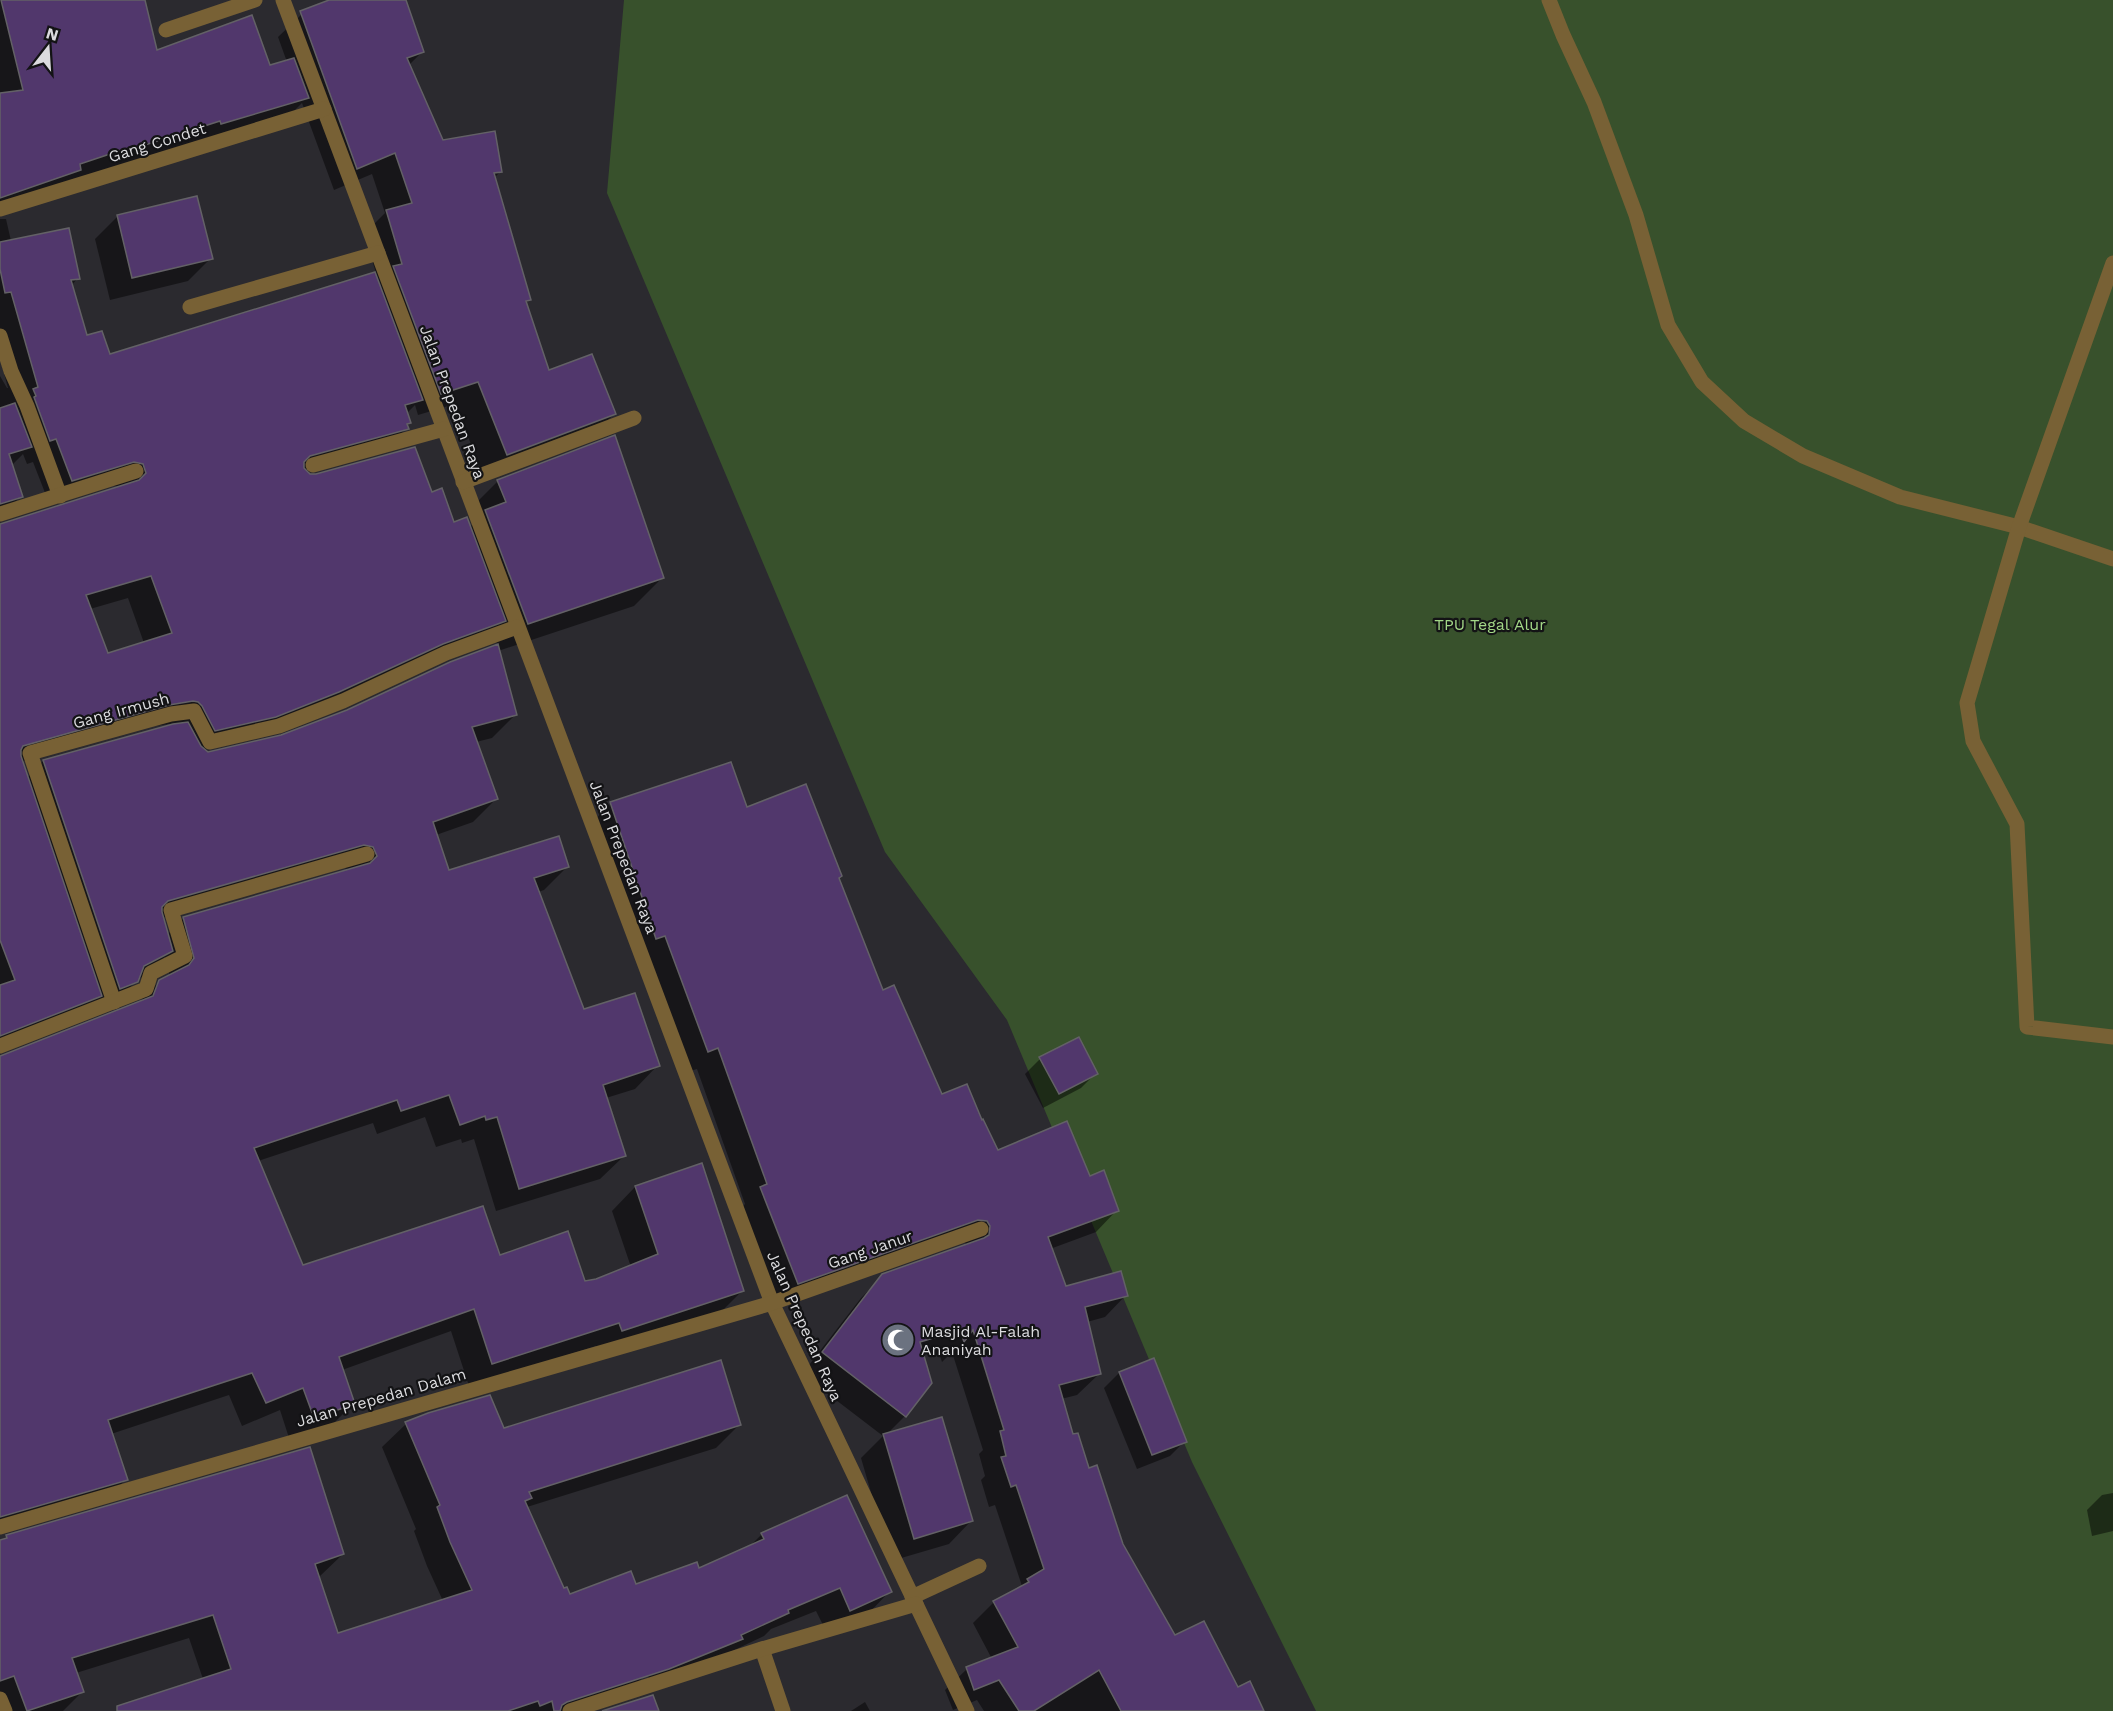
<svg xmlns="http://www.w3.org/2000/svg" width="2113" height="1711" viewBox="0 0 2113 1711" font-family="'Work Sans',sans-serif">
<style>
.green{fill:#38512c}
.shadow{fill:#0007;fill-rule:evenodd}
.building{fill:#51376c;stroke:#636166;stroke-width:1.5;fill-rule:evenodd}
.lines{fill:none;stroke-linecap:round;stroke-linejoin:round}
.minor{stroke:#786135;stroke-width:15}
.labels{text-anchor:middle;stroke-width:4.5;stroke-linejoin:round;paint-order:stroke}
.street-label{font-size:16px;fill:#dbdbde;stroke:#131315}
.park-label{font-size:16px;fill:#a3d887;stroke:#131315}
.poi-label{font-size:16px;fill:#dbdbde;stroke:#131315;text-anchor:start}
</style>
<rect width="100%" height="100%" fill="#2b2a2f"/>
<polygon class="green" points="624,0 2113,0 2113,1711 1316,1711 1192,1462 1007,1020 885,852 607,193"/>
<g class="shadow">
<path d="M0 0H143L156 52 269 67 287 62 278 37 301 15 335 0H407L405 2 423 51 409 65 442 142 501 171 494 178 529 300 525 303 548 372 614 414 591 437 484 477 455 404 418 415 415 405 406 414 409 422 406 426 407 428 383 452 306 473 309 476 431 493 453 524 469 528 475 522 470 509 498 481 662 578 634 606 498 651 515 715 492 738 476 742 496 799 473 822 436 835 449 872 567 867 544 890 538 892 583 1011 658 1065 635 1089 606 1098 624 1156 600 1179 496 1211 474 1139 462 1143 461 1139 436 1147 425 1117 377 1134 373 1123 258 1161 303 1267 499 1257 584 1283 597 1280 631 1267 612 1211 635 1187 701 1165 742 1291 719 1314 599 1354 596 1346 469 1386 451 1331 342 1370 353 1404 330 1427 290 1441 280 1410 242 1426 229 1395 111 1434 126 1479 103 1503 0 1533V1057L137 1004 160 981 170 976 165 957 148 974 137 980 113 1005 0 1049V525L121 488 109 484 49 503 33 462 27 464 23 454 11 466 21 496 0 517V376L7 388H8L0 359V219H6L11 241 78 278 71 286 86 337 109 356 376 273 364 234 385 213 372 174 334 190 302 103 284 121 0 213ZM128 598 144 643 108 655 90 609ZM492 632 498 646 347 711 282 737 208 753 204 750 251 740ZM170 724V726L43 761 27 778 21 762 144 727ZM340 867 352 870 184 918 167 935 162 918Z"/>
<polygon points="118,216 211,258 188,281 110,300 95,239"/>
<polygon points="611,804 746,809 837,879 882,992 941,1096 981,1122 998,1152 1089,1178 1117,1210 1096,1232 1050,1249 1065,1288 1126,1295 1105,1317 1087,1322 1099,1374 1077,1395 1061,1399 1072,1436 1121,1545 1174,1637 1238,1689 1262,1711 984,1711 977,1700 953,1710 945,1690 967,1669 992,1659 973,1623 994,1602 1022,1586 995,1505 989,1507 981,1480 985,1476 979,1454 983,1450 952,1352 942,1362 938,1350 922,1355 905,1416 886,1435 971,1521 949,1544 891,1561 861,1458 883,1436 802,1374 861,1298 883,1276 968,1246 962,1240 776,1304 740,1209 745,1204 697,1069 687,1072 589,825"/>
<polygon points="1040,1059 1096,1073 1081,1088 1043,1108 1025,1074"/>
<polygon points="1153,1360 1185,1441 1170,1456 1137,1469 1104,1388 1119,1373"/>
<polygon points="429,1414 503,1430 739,1425 716,1448 527,1507 563,1590 569,1596 635,1586 698,1570 748,1548 762,1534 890,1591 867,1615 827,1633 816,1611 771,1629 764,1636 654,1688 642,1665 644,1676 621,1699 564,1711 142,1711 203,1679 189,1638 76,1673 82,1692 63,1711 0,1711 0,1542 7,1537 343,1554 319,1577 337,1635 443,1601 427,1566 414,1531 416,1529 382,1447 406,1424"/>
<polygon points="2113,1493 2113,1531 2092,1536 2087,1510 2102,1495"/>
<polygon points="865,1702 870,1711 851,1711"/>
</g>
<g class="building">
<polygon points="1,0 145,0 157,50 252,15 270,65 294,58 309,98 221,124 220,121 126,151 125,149 80,164 81,170 0,198 0,93 23,90"/>
<polygon points="329,0 406,0 424,52 407,58 443,140 495,131 502,172 494,173 531,300 526,301 549,370 592,354 616,414 507,455 478,382 441,394 393,266 402,264 386,210 412,203 395,153 357,169 300,11"/>
<polygon points="197,196 213,259 132,278 117,215"/>
<path d="M69 228 80 279 71 280 87 335 102 331 110 354 375 272 423 400 405 405 411 423 407 424 409 429 310 456 304 462V468L310 474H316L415 447 432 492 442 488 454 522 467 517 506 621 443 644 339 692 276 717 215 731 202 706 198 702 193 701 169 705 23 746 21 750V756L102 996 0 1036V985L15 980 0 940V524L139 480 146 473 143 464 134 462 72 481 56 439 50 441 34 397 36 396 33 389 38 387 11 292 5 293 0 269V242ZM151 576 172 633 108 653 86 595Z"/>
<polygon points="15,403 32,447 9,454 23,497 0,504 0,408"/>
<polygon points="615,435 664,578 528,624 485,510 506,502 497,480"/>
<polygon points="498,644 517,715 472,727 498,799 433,822 449,870 559,836 569,867 534,878 584,1009 635,993 660,1066 603,1085 626,1156 519,1189 497,1117 486,1120 485,1116 460,1125 449,1095 401,1111 397,1100 254,1148 303,1265 483,1206 500,1255 568,1231 585,1281 596,1279 658,1254 635,1186 702,1163 744,1291 622,1331 619,1323 492,1364 474,1309 339,1357 355,1404 314,1418 303,1388 266,1403 252,1373 108,1420 128,1480 0,1517 0,1056 153,996 159,980 189,965 194,958 183,917 370,863 377,856 373,847 364,845 168,901 162,907 162,912 173,951 144,966 138,982 120,989 43,760 173,724 188,722 201,746 208,752 281,735 347,710 450,662"/>
<polygon points="731,762 747,807 806,784 842,876 839,878 883,990 894,985 942,1094 967,1084 982,1120 983,1119 998,1150 1067,1121 1090,1176 1104,1170 1119,1211 1048,1237 1066,1286 1121,1271 1128,1296 1085,1307 1101,1374 1059,1385 1073,1434 1078,1433 1089,1468 1097,1465 1123,1544 1175,1635 1204,1621 1238,1687 1250,1681 1264,1711 1121,1711 1099,1670 1034,1711 1019,1711 999,1680 974,1690 966,1667 1018,1647 993,1601 1029,1582 1027,1579 1044,1569 1016,1485 1011,1487 1001,1457 1006,1456 1000,1431 1004,1430 973,1330 964,1342 960,1330 920,1342 932,1383 906,1417 822,1352 882,1274 984,1238 989,1235 990,1226 987,1221 978,1220 798,1284 760,1187 767,1184 718,1048 708,1052 665,936 656,939 610,802"/>
<polygon points="1079,1037 1098,1074 1059,1094 1039,1057"/>
<polygon points="1154,1358 1187,1442 1152,1455 1119,1372"/>
<polygon points="721,1360 741,1425 529,1492 532,1498 525,1501 564,1588 567,1587 570,1594 631,1571 636,1584 697,1562 699,1568 764,1539 761,1533 847,1495 892,1592 850,1611 840,1588 788,1610 789,1613 741,1635 743,1639 669,1669 567,1702 562,1705 560,1711 554,1711 552,1701 540,1706 538,1701 508,1711 117,1711 117,1706 231,1669 213,1615 72,1658 84,1692 27,1711 14,1676 0,1681 0,1540 7,1538 6,1535 310,1447 344,1554 315,1564 338,1633 472,1590 450,1542 437,1507 440,1505 405,1422 428,1413 490,1395 504,1428"/>
<polygon points="942,1417 973,1521 914,1539 883,1434"/>
<polygon points="653,1695 659,1711 602,1711"/>
</g>
<g class="lines">
<g class="minor">
<polyline points="283,0 772,1303 967,1711"/>
<polyline points="1549,0 1563,35 1594,102 1636,215 1668,325 1702,382 1744,421 1803,456 1900,497 2019,527 2113,559"/>
<polyline points="166,30 255,0"/>
<polyline points="0,209 324,109"/>
<polyline points="2113,263 2019,527 1967,703 1973,741 2017,824 2027,1027 2113,1037"/>
<polyline points="190,307 378,253"/>
<polyline points="0,336 11,371 27,406 60,496"/>
<polyline points="313,465 444,429"/>
<polyline points="463,482 634,418"/>
<polyline points="0,514 136,471"/>
<polyline points="114,1002 30,753 171,714 194,711 210,742 279,726 343,701 446,653 517,627"/>
<polyline points="0,1046 146,989 151,973 185,956 171,910 367,854"/>
<polyline points="0,1527 772,1303 981,1229"/>
<polyline points="912,1597 979,1566"/>
<polyline points="762,1649 783,1711"/>
<polyline points="0,1699 5,1711"/>
<polyline points="570,1711 762,1649 916,1604"/>
</g>
</g>
<defs>
<symbol id="mosque-disc" viewBox="-11 -11 22 22"><circle r="9.5" fill="#6b7280" stroke="#131315"/><path d="M3.5-4.9A6 6 0 1 0 3.5 4.9A5 5 0 1 1 3.5-4.9Z" fill="#fff"/></symbol>
</defs>
<g fill-rule="evenodd">
<use href="#mosque-disc" x="879" y="1321" width="38" height="38"/>
</g>
<g class="labels">
<g class="street-label">
<text transform="translate(157 142) rotate(-17)" y="6">Gang Condet</text>
<text transform="translate(453 402) rotate(70)" y="6">Jalan Prepedan Raya</text>
<text transform="translate(121 710) rotate(-15)" y="6">Gang Irmush</text>
<text transform="translate(624 857) rotate(69)" y="6">Jalan Prepedan Raya</text>
<text transform="translate(870 1249) rotate(-19)" y="6">Gang Janur</text>
<text transform="translate(805 1326) rotate(66)" y="6">Jalan Prepedan Raya</text>
<text transform="translate(381 1397) rotate(-16)" y="6">Jalan Prepedan Dalam</text>
</g>
<g class="park-label">
<text x="1490" y="630">TPU Tegal Alur</text>
</g>
<g class="poi-label">
<text x="921" y="1337">Masjid Al-Falah<tspan x="921" dy="18">Ananiyah</tspan></text>
</g>
</g>
<g transform="translate(48 48) rotate(17)" stroke="#131315" stroke-width="4.5" paint-order="stroke">
<path d="M0-4.5L10 22L0 15L-10 22Z" fill="#dbdbde"/>
<text y="-9" font-size="16" font-weight="bold" text-anchor="middle" fill="#dbdbde">N</text>
</g>
</svg>
